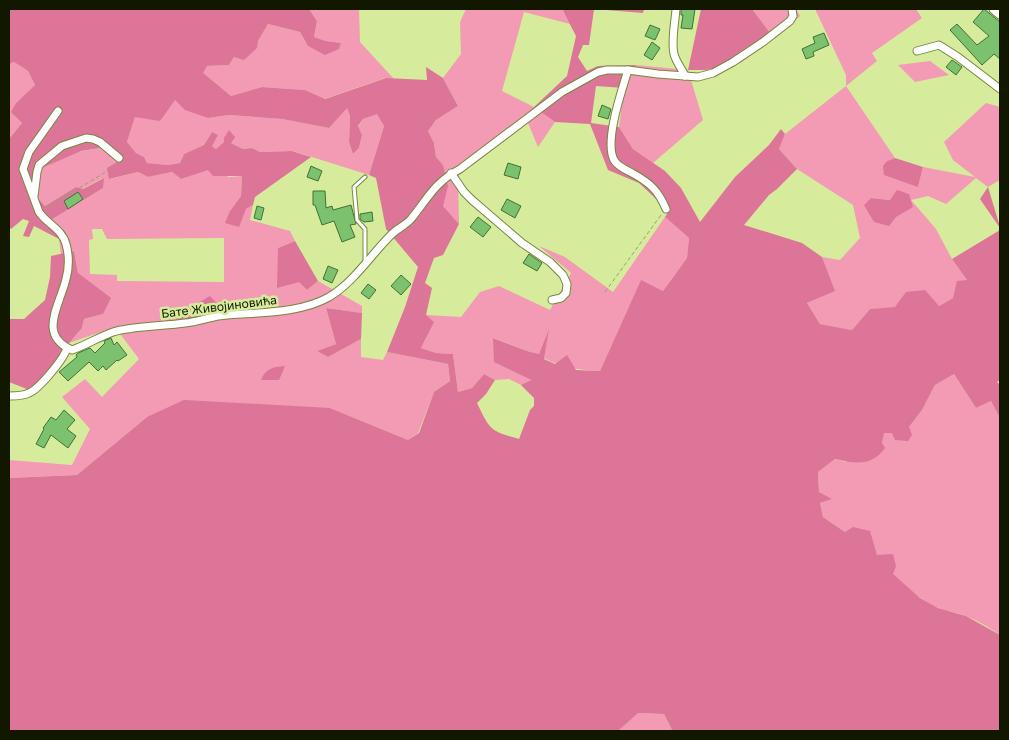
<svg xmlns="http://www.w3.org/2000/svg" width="1009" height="740" viewBox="0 0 1009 740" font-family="'Golos Text',sans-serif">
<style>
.green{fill:#f39ab5;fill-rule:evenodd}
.forest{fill:#dc7597}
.building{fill:#7cc16e;stroke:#407137}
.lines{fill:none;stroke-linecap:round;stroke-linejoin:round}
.lane-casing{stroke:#76873c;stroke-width:5}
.street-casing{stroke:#76873c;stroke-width:9}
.secondary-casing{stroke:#76873c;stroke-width:11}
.path{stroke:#95a468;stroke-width:1;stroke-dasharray:4 2.5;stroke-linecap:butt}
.lane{stroke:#fff;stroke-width:3}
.street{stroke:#fff;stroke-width:7}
.secondary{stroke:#fff;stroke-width:9}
.labels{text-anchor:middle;stroke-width:5;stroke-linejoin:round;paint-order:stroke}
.street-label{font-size:12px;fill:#121800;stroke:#d7eb9d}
</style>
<rect width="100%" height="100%" fill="#d7eb9d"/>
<g class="green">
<polygon points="309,9 359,9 360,42 394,79 385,78 324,99 305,90 262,87 231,96 202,73 207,66 229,65 234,57 258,41 268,24 300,32 308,46 325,54 339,49 341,43 326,41 314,37 317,21"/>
<polygon points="466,9 565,9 563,12 570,24 524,12 502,91 534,107 555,122 538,147 528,123 458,176 459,224 443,206 443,165 436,157 434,143 428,131 436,120 458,106 443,78 461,54 460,22"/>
<polygon points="752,9 796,9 800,16 774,38"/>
<path d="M815 9H916L922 18 872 53 877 61 846 86 895 158 887 161 918 187 923 167 975 177 953 160 944 142 986 103 1000 107V180L988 187 976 178 946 204 928 196 911 200 936 229 952 259 967 280 953 298 939 306 870 309 852 330 820 324 807 303 834 291 822 257 840 260 860 238 853 205 797 169 779 149 785 134 846 86V75ZM897 191 909 194 874 222 871 198 891 200Z"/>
<polygon points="930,61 949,75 915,82 898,65"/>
<polygon points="14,62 28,71 35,85 16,103 12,112 22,123 9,139 9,64"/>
<polygon points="636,65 688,70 703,120 653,163 633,149 619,127 624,88"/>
<polygon points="175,100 208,118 229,115 282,119 329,128 347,107 350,116 349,142 353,154 359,148 362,135 358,127 363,119 377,113 384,126 369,175 293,151 260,152 252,148 243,149 231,143 224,142 216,149 212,146 212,132 204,145 184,154 180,163 168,165 147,163 144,157 136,153 127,142 135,117"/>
<path d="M106 147 120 160 110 179 138 172 148 177 172 172 181 179 208 169 229 177 242 176 241 196 230 211 246 209 253 205 250 220 290 231 295 241 278 248 300 282 307 290 318 281 362 306V313L326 308 336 344 317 351 328 357 361 339V357L383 360 387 352 448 364 450 381 434 392 418 433 408 440 330 408 147 417 77 475 9 478V460L72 465 90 429 62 397 85 379 102 397 139 359 115 327 69 343 82 328 84 319 103 314 78 273 74 251 61 254 59 239 51 220 103 188V178L82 189 76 187 45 206 37 197 42 168 77 152ZM92 229H102L107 239 224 238V282L117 281V275L90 274 89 240 93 239Z"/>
<path d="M665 217 689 238 687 258 663 291 641 281 600 371C579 370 562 368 544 358L548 332 539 354 527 351 494 338 495 362 531 380 521 385 509 379 495 380 484 374 472 388 458 392 453 354 436 353 421 348 426 338V315L461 317 480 292 499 286 550 310 571 273 539 246 565 257 613 292Z"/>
<path d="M954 374 976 408 991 401 1000 418V635C990 628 978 621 966 616 956 612 945 611 936 607 915 596 883 571 874 548L845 532 823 517 820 503 831 499 819 492 818 472 835 459 846 462 882 443 883 433H892L909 427 922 410 935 385Z"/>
<polygon points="637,713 664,714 672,730 675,731 618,731"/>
</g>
<g class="forest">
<path d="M9 9H309L317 21 314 37 326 41 341 43 339 49 325 55 308 46 300 32 268 24 258 41 257 48 244 60 234 57 229 65 207 66 203 73 231 96 262 87 305 90 325 99 386 78 427 80 426 67 443 78 458 106 436 120 428 131 434 143 436 157 443 165 448 186 443 206 459 224 443 255 434 258 425 283 432 288 426 315 434 322 421 348 436 353 453 354 458 392 472 388 484 374 495 380 486 394 477 403C490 430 490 431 519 439L530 410 534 406V398L521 385 531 380 494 362 493 338 527 351 539 354 549 329 544 359 555 364 567 355 576 370 600 371 641 280 663 291 687 258 689 238 665 217 669 211 639 183 608 170 590 124 555 122 534 107 567 76 576 36 563 11 565 9H644L643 13 594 9 589 45H583L578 57 587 71 598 66 636 65 624 88 596 86 591 123 619 127 633 149 665 171 681 188 700 222 735 177 769 145 781 129 785 134 779 149 797 169 777 189 769 195 744 225 802 243 822 257 835 291 807 303 820 324 852 330 870 309 895 307 906 292 925 290 939 306 953 298 957 281 967 280 952 259 1000 230V380L997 382 1000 385V418L991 401 976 408 954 374 935 385 922 410 909 427 912 435 908 441 895 440 892 433H884L882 443 885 448C873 466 855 464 835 459L818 472 819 492 832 499 820 503 823 517 845 532 853 527 870 531 877 555 893 554 896 566 893 574 920 598 938 608 966 616 1000 635V731H675L672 730 664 714 638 713 618 731H9V478L77 475 147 417 184 400 330 408 408 440 419 433 434 392 450 381 448 364 387 352 405 307 418 267 386 229 376 178 369 175 384 126 377 114 363 119 358 126 362 135 359 148 353 154 349 142 350 116 347 108 329 128 282 119 229 115 208 118 185 110 175 100 160 121 135 117 127 142 136 153 144 157 147 163 168 165 180 163 184 154 204 145 212 132 218 135 212 146 216 149 224 142V138L229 130 235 137 231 143 243 149 252 148 260 152 292 151 311 157 255 197 253 205 246 209 239 227 225 223 230 211 241 196 242 176H213L208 170 181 179 172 172 148 177 138 172 109 179 107 168 120 160 106 147 81 151 42 168 37 197 45 206 76 187 83 189 104 178 103 188 51 220 59 239 34 226 29 237 23 236 29 221 23 219 11 229 9 227V139L22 123 11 112 16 103 35 85 28 71 14 62 9 64Z"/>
<polygon points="701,9 752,9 774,38 740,63 706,70 688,70"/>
<polygon points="895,158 923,167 918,187 884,175 883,166 887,161"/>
<polygon points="988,187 1000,227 1000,228 980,199"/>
<polygon points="897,190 909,194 913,207 896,217 889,226 874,222 864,205 871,198 890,200"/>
<polygon points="295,241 318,281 307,290 299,282 277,288 278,248"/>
<polygon points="74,251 78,273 111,298 103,314 84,319 82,328 69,343 37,393 9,382 9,319 24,319 45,300 50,277 51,256"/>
<polygon points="210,296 219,306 233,312 176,320 177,315 193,311 200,302"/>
<polygon points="326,308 362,313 361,339 328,357 317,351 336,344"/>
<path d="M285 366 279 380H261C266 368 273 367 285 366Z"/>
</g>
<g class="building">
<polygon points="681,9 695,9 692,29 681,28 683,15 681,15"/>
<polygon points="984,9 1000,22 1000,59 994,54 982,65 950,30 957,24 977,45 989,36 973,22"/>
<polygon points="650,25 660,29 655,40 645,36"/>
<polygon points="824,33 829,45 813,52 814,56 806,59 802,49 815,43 813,37"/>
<polygon points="652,42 660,48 652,60 644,55"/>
<polygon points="952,60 962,67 956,75 946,67"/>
<polygon points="602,105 611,109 608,119 598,116"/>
<polygon points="508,163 521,167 518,179 504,175"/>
<polygon points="311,166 322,171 318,181 307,177"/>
<polygon points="313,191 325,191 326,208 332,206 333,210 351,205 356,224 350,225 355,237 342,242 334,221 322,225 315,205 313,205"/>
<polygon points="78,192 83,199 68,209 64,201"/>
<polygon points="507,199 521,206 515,218 501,210"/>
<polygon points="257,206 264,208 261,220 254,218"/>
<polygon points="372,212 373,221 364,222 360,219 360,214"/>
<polygon points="478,217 491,227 483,237 470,227"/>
<polygon points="529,254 542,263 537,271 523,263"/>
<polygon points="328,266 338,270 332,283 323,279"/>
<polygon points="401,275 411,284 401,295 391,286"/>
<polygon points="368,284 376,290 369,299 361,293"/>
<polygon points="111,338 114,345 117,342 127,355 118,361 117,360 106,370 103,366 98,371 89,362 68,381 59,372 77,357 76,355 78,353 90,348 95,353 105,343 104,341"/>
<polygon points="64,410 75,420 67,429 76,436 68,448 51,435 44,448 36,444 44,429 43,428 51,417 56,420"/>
</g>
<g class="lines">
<defs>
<polyline id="lane" points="365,177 354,187 357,220 365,229 365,261"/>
<g id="street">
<path d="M676 9C675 23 671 41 674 54 676 62 682 69 685 76"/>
<polyline points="917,51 939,45 958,57 1000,89"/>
<path d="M628 70C622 90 604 141 614 160 617 166 626 170 632 173 650 183 658 190 666 209"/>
<path d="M58 111 29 152 23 169 39 212C47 224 62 229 66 244 69 255 69 268 66 279 60 305 37 335 72 350 86 345 99 337 113 332 131 326 165 326 185 323 196 322 207 318 218 316 253 312 297 315 329 297 354 282 370 256 390 236 396 229 405 226 411 219 428 198 435 182 460 169L562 92 598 72 607 70H628L658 74 698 77 713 73 733 62 763 42 790 21 793 16 792 9"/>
<polyline points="451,173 464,192 472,200 522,243 550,262 563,275 567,284 566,293 561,298 552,300"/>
<polyline points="34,196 37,172 39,165 62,146 86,138 93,139 100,142 119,158"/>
<path d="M9 396C15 396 23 396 29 393 39 389 64 359 67 348"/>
</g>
<polyline id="secondary" points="994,9 1000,14"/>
</defs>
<use href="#lane" class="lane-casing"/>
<use href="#street" class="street-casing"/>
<use href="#secondary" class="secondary-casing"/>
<g class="path">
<polyline points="46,208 114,167"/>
<polyline points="605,292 661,215"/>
</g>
<use href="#lane" class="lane"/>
<use href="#street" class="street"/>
<use href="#secondary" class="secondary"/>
</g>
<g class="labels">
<g class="street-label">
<text transform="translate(219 307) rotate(-7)" y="4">Бате Живојиновића</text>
</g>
</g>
<rect width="1009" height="740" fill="none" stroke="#121800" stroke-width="20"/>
</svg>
